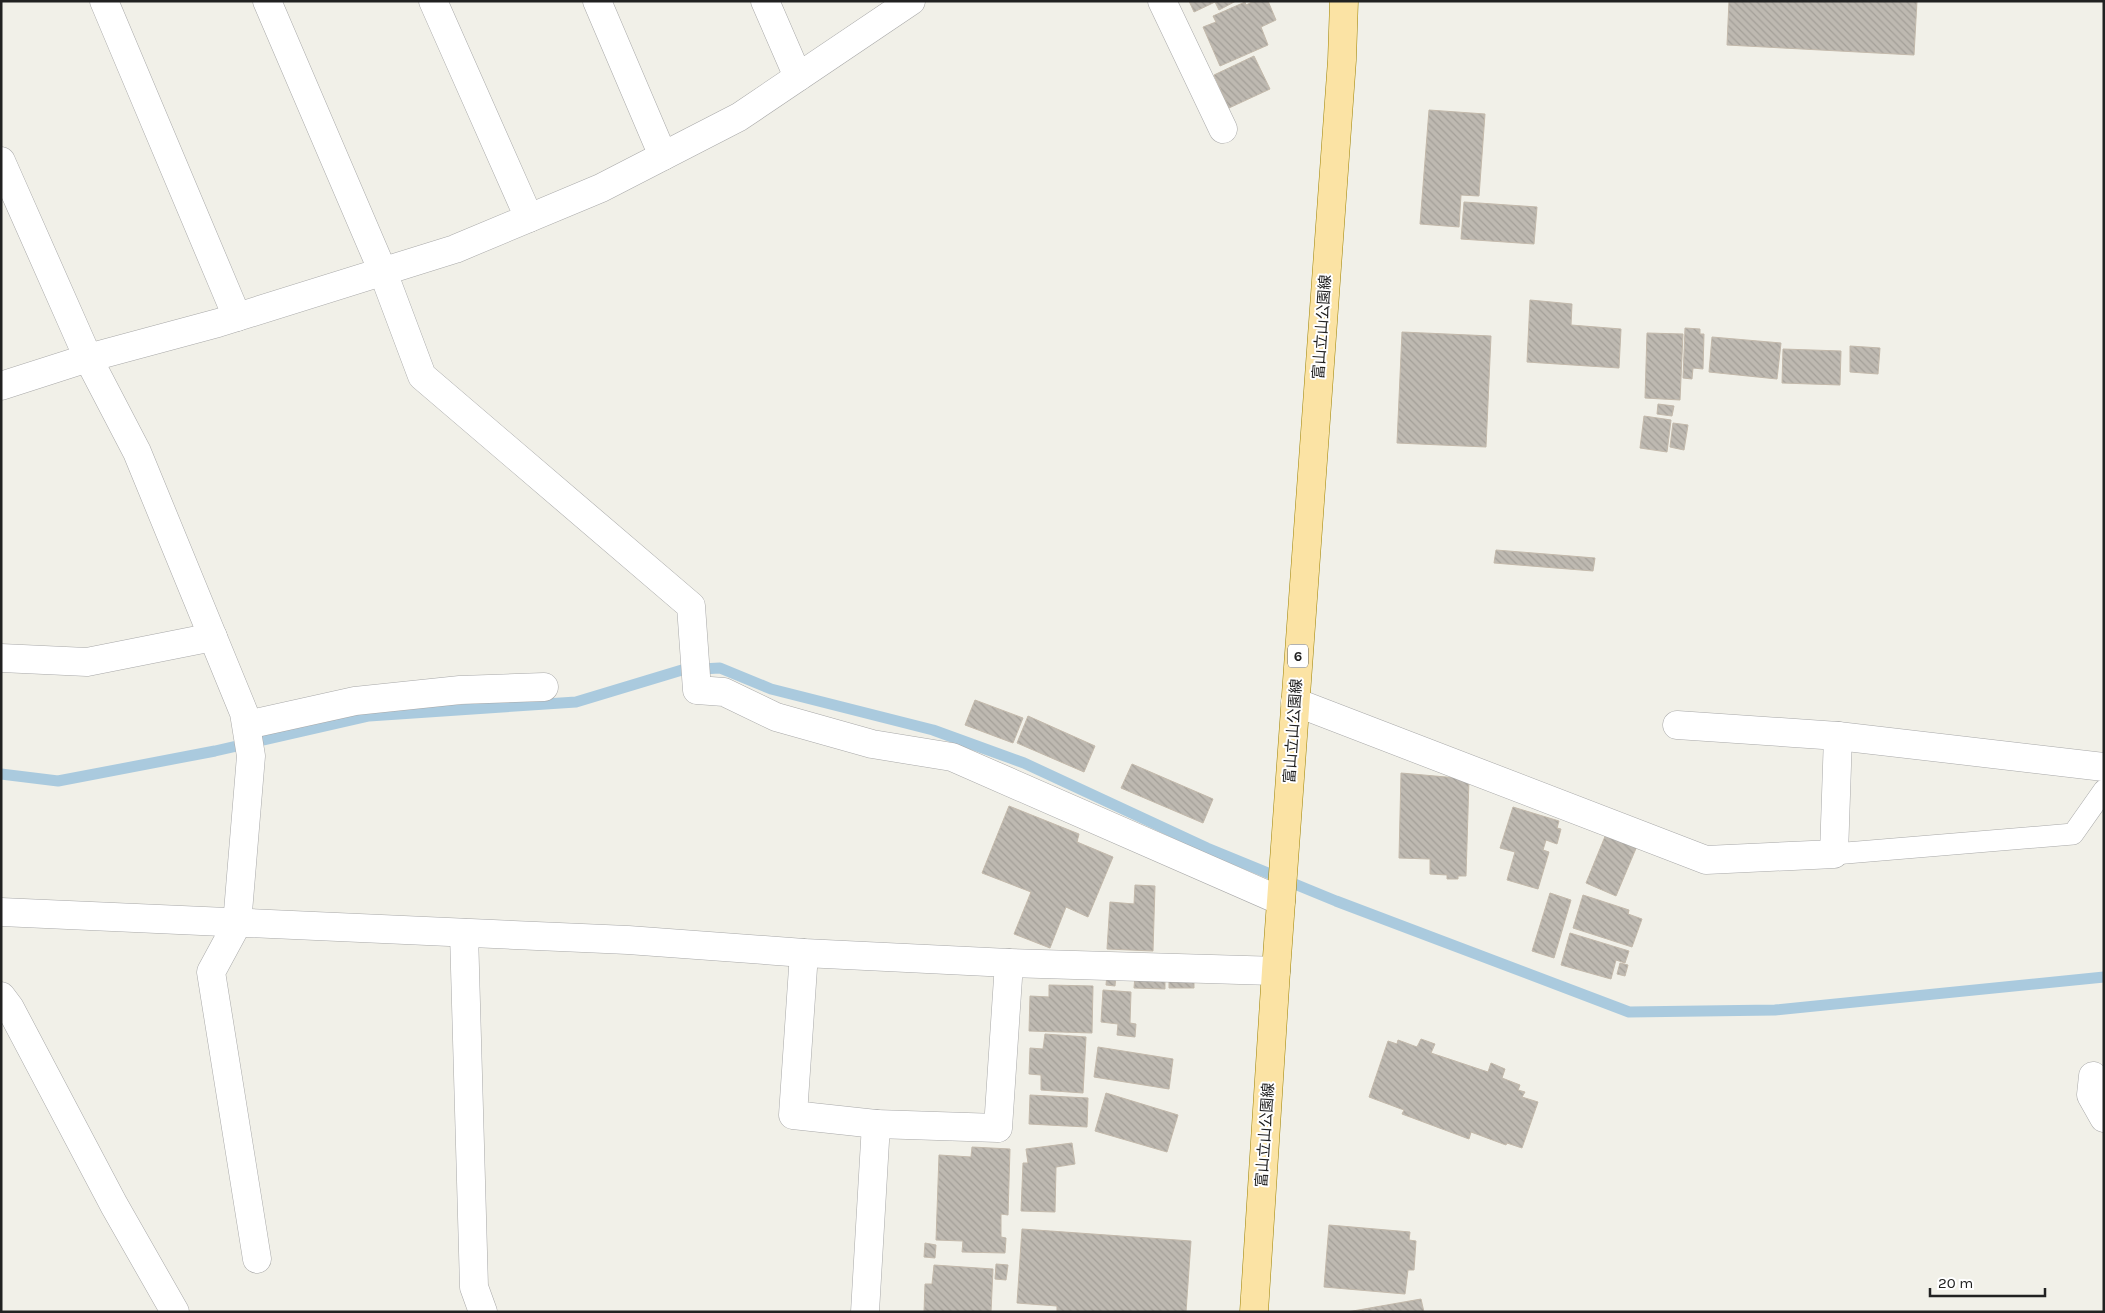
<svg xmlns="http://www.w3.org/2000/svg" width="2105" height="1313" viewBox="0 0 2105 1313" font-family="Karla,'Noto Sans JP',sans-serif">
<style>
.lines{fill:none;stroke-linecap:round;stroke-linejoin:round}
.stream{stroke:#aacade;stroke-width:11}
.building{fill:url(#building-back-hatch);stroke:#c3b9ab}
.lane-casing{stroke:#a8a8a8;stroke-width:22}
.street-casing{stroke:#a8a8a8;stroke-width:29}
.primary-casing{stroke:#9d8202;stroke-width:29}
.lane{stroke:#fff;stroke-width:21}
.street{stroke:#fff;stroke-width:28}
.primary{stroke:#fbe3a4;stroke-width:28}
.labels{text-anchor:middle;stroke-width:4;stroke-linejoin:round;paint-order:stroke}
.shield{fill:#fff;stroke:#646464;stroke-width:1}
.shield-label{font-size:14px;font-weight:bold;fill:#212121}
.street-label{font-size:15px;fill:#212121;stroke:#fff}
</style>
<defs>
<pattern id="building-back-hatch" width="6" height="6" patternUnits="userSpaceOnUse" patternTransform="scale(1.25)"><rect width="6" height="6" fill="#beb9b1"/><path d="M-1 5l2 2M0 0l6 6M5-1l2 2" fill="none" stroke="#a39f98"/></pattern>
</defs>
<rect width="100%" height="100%" fill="#f1f0e8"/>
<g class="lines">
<polyline class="stream" points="1,774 58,781 215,751 369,716 576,702 682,670 720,668 771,689 933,730 1024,763 1207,848 1336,901 1629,1012 1775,1010 2104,977"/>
</g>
<g class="building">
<polygon points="1189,1 1236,1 1219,10 1215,2 1194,12"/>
<polygon points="1254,1 1268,1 1276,20 1261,27 1268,45 1220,66 1203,27 1216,22 1213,16 1245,2 1246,5"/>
<polygon points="1729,1 1917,1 1914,55 1727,45"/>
<polygon points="1254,56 1270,89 1229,108 1214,75"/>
<polygon points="1429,110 1485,114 1479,196 1461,195 1459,227 1420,224"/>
<polygon points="1464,202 1537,207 1534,244 1461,239"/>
<polygon points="1530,300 1572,304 1571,325 1621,329 1619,368 1527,362"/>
<polygon points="1685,328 1700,329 1700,334 1704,334 1703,369 1693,368 1692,379 1683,378"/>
<polygon points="1402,332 1491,336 1486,447 1397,443"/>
<polygon points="1647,333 1683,334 1680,400 1645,398"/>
<polygon points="1712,337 1781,343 1777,379 1709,372"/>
<polygon points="1850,346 1880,348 1878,374 1850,372"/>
<polygon points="1783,349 1841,351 1840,385 1782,383"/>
<polygon points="1658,404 1674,406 1672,416 1657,414"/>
<polygon points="1644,416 1671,420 1667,452 1640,448"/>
<polygon points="1673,423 1688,425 1684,450 1670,447"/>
<polygon points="1496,550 1595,558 1593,571 1494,563"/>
<polygon points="975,700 1023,718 1013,743 965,725"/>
<polygon points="1028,716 1095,746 1084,772 1017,743"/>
<polygon points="1132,764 1213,799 1203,823 1121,788"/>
<polygon points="1401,773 1469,779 1466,876 1458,876 1458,879 1447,879 1447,875 1430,874 1430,859 1399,858"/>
<polygon points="1009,806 1079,834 1077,842 1113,857 1088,917 1066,907 1050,948 1014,934 1031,892 982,873"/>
<polygon points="1513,807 1559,821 1557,828 1561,829 1557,844 1546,840 1543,850 1549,852 1538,889 1507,880 1515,852 1500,848"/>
<polygon points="1606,834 1637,846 1616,896 1586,883"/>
<polygon points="1135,885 1155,886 1153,951 1107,949 1110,902 1134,904"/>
<polygon points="1550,893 1571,900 1554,958 1532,951"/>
<polygon points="1583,895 1629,910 1628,914 1642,919 1632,947 1573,928"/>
<polygon points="1570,933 1629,951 1625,963 1616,960 1611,979 1561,965"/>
<polygon points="1620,963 1628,965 1625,976 1617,974"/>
<polygon points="1107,975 1116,975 1115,986 1106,985"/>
<polygon points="1135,975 1165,976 1165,989 1134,988"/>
<polygon points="1169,977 1194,978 1194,988 1169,988"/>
<polygon points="1049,985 1093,986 1092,1033 1029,1031 1030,996 1049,997"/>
<polygon points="1103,990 1131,992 1130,1023 1136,1024 1135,1037 1117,1035 1118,1024 1101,1022"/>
<polygon points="1045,1034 1086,1037 1083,1093 1041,1090 1041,1075 1029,1074 1030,1048 1043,1049"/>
<polygon points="1421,1039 1435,1044 1431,1053 1488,1072 1491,1063 1505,1069 1502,1078 1520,1085 1518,1090 1525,1092 1522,1097 1538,1102 1522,1148 1507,1143 1506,1145 1471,1132 1469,1139 1402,1114 1404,1110 1369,1097 1388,1041 1397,1044 1398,1040 1417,1047"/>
<polygon points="1098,1047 1173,1059 1169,1089 1094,1077"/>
<polygon points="1106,1093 1178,1115 1167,1152 1095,1131"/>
<polygon points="1030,1095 1088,1098 1087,1127 1029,1124"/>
<polygon points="1072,1143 1075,1164 1056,1167 1055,1212 1021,1211 1023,1163 1028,1163 1026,1149"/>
<polygon points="972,1147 1010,1149 1008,1215 1001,1214 1001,1237 1006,1238 1005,1253 962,1252 963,1241 936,1240 939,1155 971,1157"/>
<polygon points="1329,1225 1410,1232 1409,1240 1416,1241 1414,1270 1408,1270 1405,1294 1324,1287"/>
<polygon points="1022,1229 1191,1241 1186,1312 1057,1312 1057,1306 1017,1303"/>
<polygon points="925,1243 936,1245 935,1258 924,1257"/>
<polygon points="996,1264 1008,1265 1006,1280 995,1279"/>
<polygon points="934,1265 993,1269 991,1312 924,1312 925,1284 932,1284"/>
<polygon points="1421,1299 1424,1312 1347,1312"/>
</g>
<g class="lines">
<defs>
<polyline id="lane" points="1834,854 2073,834 2104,790"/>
<g id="street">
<polyline points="104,1 237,317"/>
<polyline points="267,1 383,272 422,376 691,606 697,690 724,692 776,717 872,744 952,757 1281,901"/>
<polyline points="433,1 529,218"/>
<polyline points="597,1 663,156"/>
<polyline points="765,1 798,77"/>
<polyline points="1162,1 1223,129"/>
<polyline points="1,161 88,358 137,452 244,713 251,756 237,924 211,972 257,1259"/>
<polyline points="1,386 88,358 218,323 455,249 601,188 739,117 911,1"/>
<polyline points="1,658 87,662 213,637"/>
<polyline points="1295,702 1706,860 1834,854 1838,736"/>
<polyline points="247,725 355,701 460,690 544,687"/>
<polyline points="1677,725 1838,736 2104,767"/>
<polyline points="1,912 628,940 804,953 1009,963 1276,971"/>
<polyline points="464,933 474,1287 483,1312"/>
<polyline points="804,953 793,1115 876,1124"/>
<polyline points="1,996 10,1008 114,1205 175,1312"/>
<polyline points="2093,1076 2091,1095 2104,1118"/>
<polyline points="865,1312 876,1124 998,1128 1009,963"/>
</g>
<polyline id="primary" points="1254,1312 1276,971 1342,60 1344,1"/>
</defs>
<use href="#lane" class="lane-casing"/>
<use href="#street" class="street-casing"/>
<use href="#primary" class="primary-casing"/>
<use href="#lane" class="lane"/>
<use href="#street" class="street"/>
<use href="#primary" class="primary"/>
</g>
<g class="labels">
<rect class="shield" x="1288" y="644.5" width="20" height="23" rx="4"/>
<g class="shield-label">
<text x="1298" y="661">6</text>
</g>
<g class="street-label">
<text transform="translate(1322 327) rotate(-86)" y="5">富山立山公園線</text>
<text transform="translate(1293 731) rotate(-86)" y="5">富山立山公園線</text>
<text transform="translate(1265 1135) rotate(-86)" y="5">富山立山公園線</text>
</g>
</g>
<rect width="2105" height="1313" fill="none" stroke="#212121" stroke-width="5"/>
<path d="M1930 1288v8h115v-8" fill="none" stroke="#212121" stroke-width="2.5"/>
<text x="1938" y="1288" font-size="15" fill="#212121" stroke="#ffffff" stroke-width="4" paint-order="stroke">20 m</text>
</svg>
